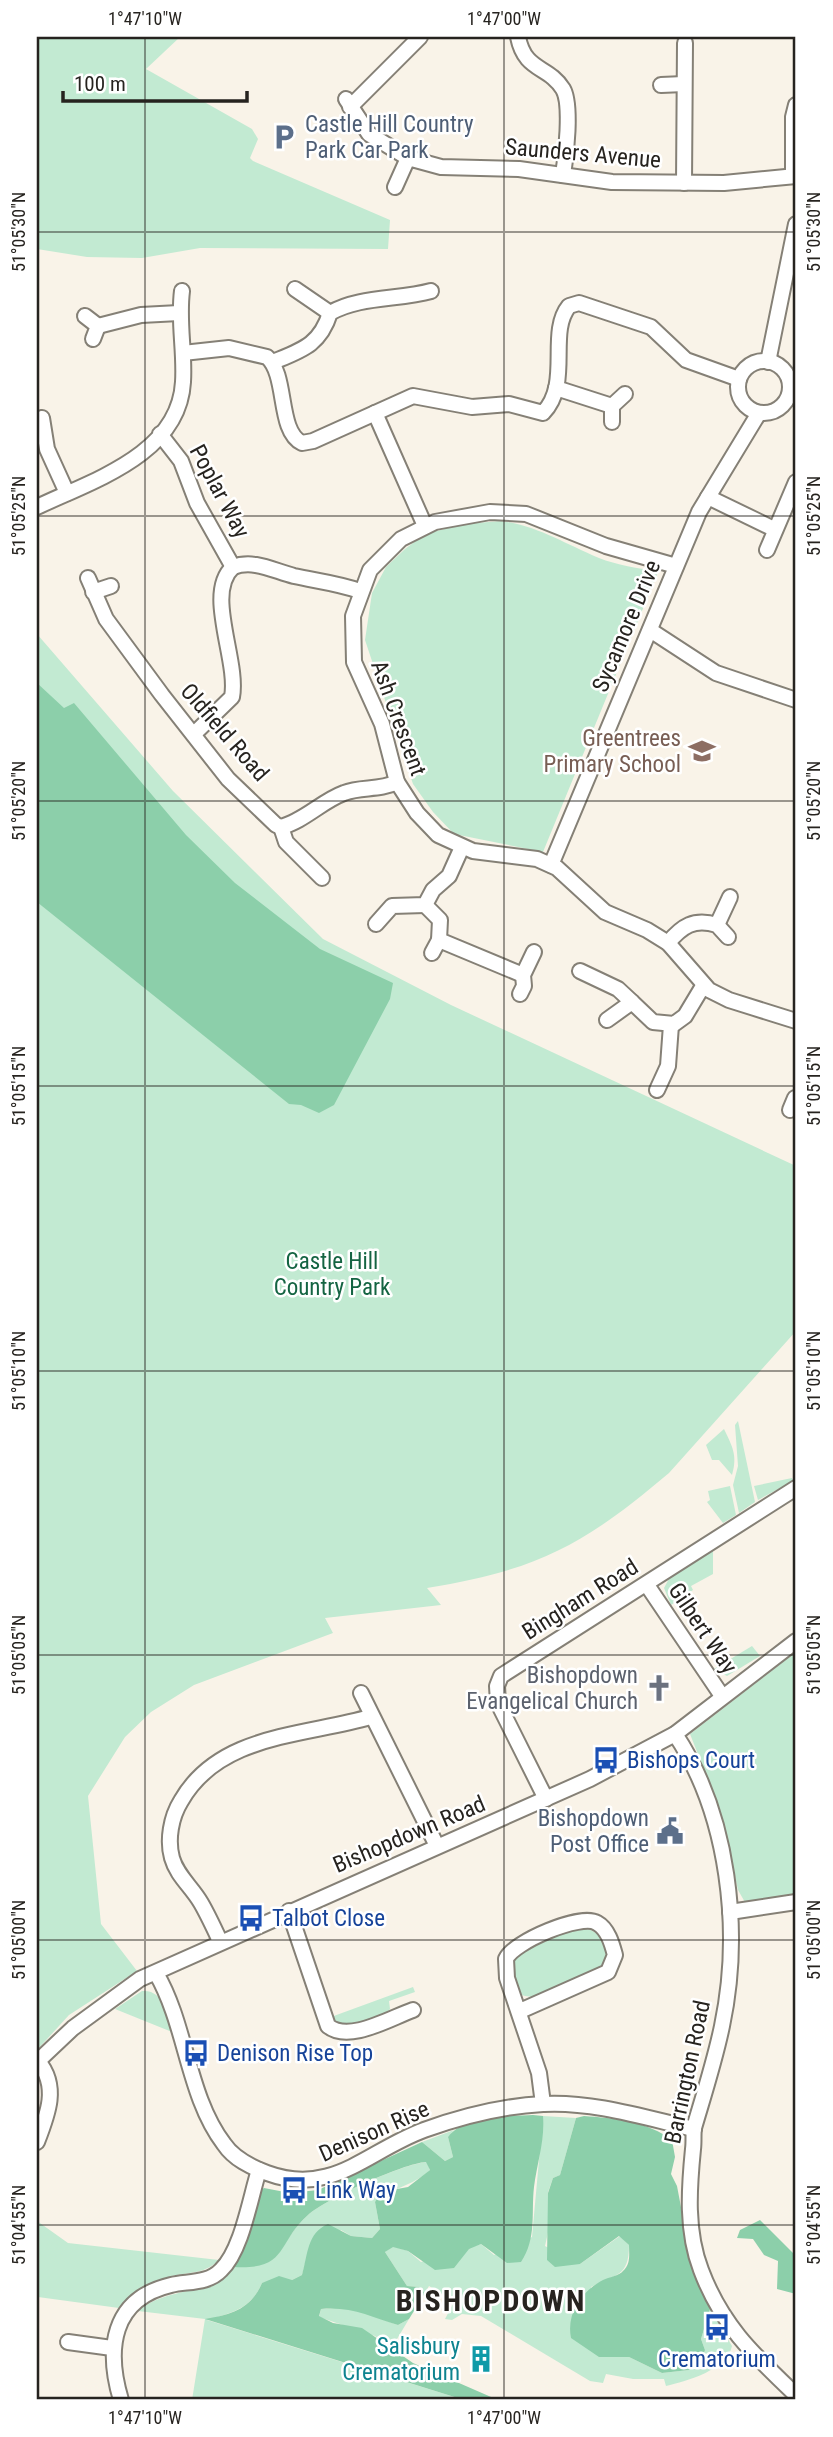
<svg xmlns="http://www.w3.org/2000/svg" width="833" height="2437" viewBox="0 0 833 2437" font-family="'Roboto Condensed',sans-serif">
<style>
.green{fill:#c2ead2}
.forest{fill:#8ccfaa}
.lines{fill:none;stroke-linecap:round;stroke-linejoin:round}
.street-casing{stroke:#858076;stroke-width:18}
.street{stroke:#fff;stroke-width:14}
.ticks{fill:none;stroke:#26231f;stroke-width:2;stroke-opacity:0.45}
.labels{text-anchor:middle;stroke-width:5;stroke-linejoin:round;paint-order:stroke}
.service-label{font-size:23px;fill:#4e5e75;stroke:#fff;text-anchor:start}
.street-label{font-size:23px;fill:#26231f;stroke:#fff}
.education-label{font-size:23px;fill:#785e54;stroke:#fff;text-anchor:end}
.park-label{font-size:23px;fill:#146442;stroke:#fff}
.worship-label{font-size:23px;fill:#5b616d;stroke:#fff;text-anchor:end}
.transit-label{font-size:23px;fill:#164399;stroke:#fff;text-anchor:start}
.culture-label{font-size:23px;fill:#0d838f;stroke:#fff;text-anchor:end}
.district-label{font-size:30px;font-weight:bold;letter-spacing:2px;fill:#26231f;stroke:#fff}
.neatline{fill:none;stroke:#26231f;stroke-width:2.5}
.ticks-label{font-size:18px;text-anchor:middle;fill:#26231f}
</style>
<rect width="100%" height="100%" fill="#f9f3e8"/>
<g class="green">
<polygon points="37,37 180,37 146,69 252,129 258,139 250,158 253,161 390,220 388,249 200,248 142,258 87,257 37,249"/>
<path d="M501 521C538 526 565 544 599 558 616 565 639 568 658 572L543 852 454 834 433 812 413 784 365 640 372 593 386 567 405 549 425 534 464 524Z"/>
<path d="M37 634 173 791 323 939 451 1005 796 1166V1331L669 1473C584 1545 538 1570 427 1588L441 1605 325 1618 333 1633 194 1685 151 1712 125 1737 88 1796 101 1924 137 1971 69 2015 37 2050Z"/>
<polygon points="738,1421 755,1502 739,1513 733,1485 738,1466 735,1425"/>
<path d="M724 1429C732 1446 738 1455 732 1475L719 1460H712L706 1445Z"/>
<polygon points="792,1478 793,1481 758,1500 754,1486"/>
<polygon points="730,1486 736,1515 723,1523 707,1502 710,1500 708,1491"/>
<polygon points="713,1548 713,1574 691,1586 693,1590 671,1605 664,1588 671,1575"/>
<polygon points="752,1646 760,1656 727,1676 714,1669"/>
<polygon points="796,1652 796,1897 746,1904 738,1890 720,1810 690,1734"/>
<path d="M575 1926C596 1929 605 1936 607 1958 601 1975 532 2009 518 1992 510 1983 513 1967 513 1955Z"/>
<path d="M413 1987 415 1992 389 2001 390 2009C380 2021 350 2029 335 2026L331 2017Z"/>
<path d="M142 1991C164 1989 166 2015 172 2032L115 2009Z"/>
<path d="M543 2116 576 2118 560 2175 553 2178 548 2192 549 2228 545 2246 580 2264 620 2236 629 2245C629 2277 616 2274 591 2287L599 2357H629L662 2373 689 2370 701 2363 705 2350 701 2339 710 2309 732 2346C727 2370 687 2381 666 2386L664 2379H633L606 2374 603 2383 590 2381 481 2316 462 2314 452 2320 445 2319 454 2302 429 2286 425 2293 419 2287 407 2286 385 2252 393 2246 408 2251 421 2262 481 2244 494 2255 532 2237Z"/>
<polygon points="454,2130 448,2137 453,2157 445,2161 422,2142"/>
<path d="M427 2162 430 2170C410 2188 394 2186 375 2202L380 2229 372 2238 351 2236 341 2230 306 2260 302 2275 292 2280 262 2283C251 2309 231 2313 207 2320L464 2400H192L205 2319 138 2311C168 2286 208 2297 234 2267 285 2269 278 2241 308 2215 326 2199 404 2163 427 2162Z"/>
<path d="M37 2221 68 2243 219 2260C205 2274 190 2272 172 2276 151 2281 134 2293 119 2308L38 2297 37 2304Z"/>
<polygon points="336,2308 354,2309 398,2325 409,2319 391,2349 375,2336 319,2317 321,2309"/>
</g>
<g class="forest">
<polygon points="37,683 64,708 74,703 186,835 235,883 320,949 393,983 390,999 334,1105 319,1113 301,1105 289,1104 37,902"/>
<path d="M533 2115 543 2116C545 2141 537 2163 534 2187 531 2213 537 2238 521 2262L507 2263 481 2244 469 2249 454 2268 435 2270 408 2251 393 2247 385 2252 407 2286 419 2287 425 2293 409 2319 398 2325C371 2317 351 2306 321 2309L319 2316 333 2323 362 2328 413 2363 498 2400H464L205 2319C231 2315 251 2309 262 2283L279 2276 292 2280 302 2275C308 2254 307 2233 328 2224L351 2236 372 2238 380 2229 375 2202 381 2192 408 2187 430 2170 426 2162C404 2163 326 2199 308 2215 276 2243 289 2270 234 2267 247 2242 237 2204 264 2188L290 2193 318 2190 422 2142 445 2161 453 2157 448 2137C465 2115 508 2116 533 2115Z"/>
<path d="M584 2116C613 2118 649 2122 672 2140L675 2157 671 2174 677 2186 691 2260 710 2309 701 2339 705 2350 701 2363 689 2370 662 2373 629 2357H599L571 2338C566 2313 582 2291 603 2280 609 2277 619 2276 623 2271 631 2264 629 2254 629 2245L619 2236 580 2264 555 2267 547 2260 548 2193 553 2178 560 2175 576 2118Z"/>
<polygon points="760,2220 796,2256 796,2294 777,2289 778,2261 764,2255 753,2239 737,2238 740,2230"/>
</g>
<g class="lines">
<defs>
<g id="street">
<path d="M518 37C525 72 548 65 563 89 572 104 566 157 563 175"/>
<polyline points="661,85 684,84"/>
<polyline points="346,99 369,134 408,158"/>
<polyline points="350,107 420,37"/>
<polyline points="793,176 793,117 796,105"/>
<polyline points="684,183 685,43"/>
<polyline points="395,187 408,158 441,167 519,169 612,182 724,183 796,176"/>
<polyline points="295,289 330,313"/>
<polyline points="85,316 98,326 93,339"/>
<polyline points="98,326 141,315 179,313"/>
<path d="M183 353 229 348 267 357C288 375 277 431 302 443L313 441 413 396 472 407 509 404 543 413C572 383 547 333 569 306L579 303 651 327 686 360 739 379"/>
<circle cx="764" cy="387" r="26"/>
<path d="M273 362C302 350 320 345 330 313 359 296 399 300 431 291"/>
<polyline points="768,362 796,224"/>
<polyline points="556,388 612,406 625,394"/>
<polyline points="612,406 612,422"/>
<polyline points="375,413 425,526"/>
<polyline points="42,418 47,449 67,493"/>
<path d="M160 434 181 461 197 503 233 567C254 559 274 571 294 576 317 581 337 583 360 591"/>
<polyline points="708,497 774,529"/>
<path d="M37 507C91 481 179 455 183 382 185 351 178 322 182 291"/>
<polyline points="767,550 796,482"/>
<polyline points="676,566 606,546 526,514 490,512 435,522 401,539 370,570 353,616 354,662 382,724 397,782 417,813 438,835 473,851 537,859 557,868 605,912 647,930 668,943 709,990 729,1000 796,1021"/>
<path d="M88 578 106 619 162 695 228 779 276 825 281 827C304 821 322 801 344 793 361 786 379 791 397 782"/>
<polyline points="93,592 111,586"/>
<polyline points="650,630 716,673 796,700"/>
<path d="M195 733 232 697C239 660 204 593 233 567"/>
<polyline points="281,827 286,842 322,878"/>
<polyline points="551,865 699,512 759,413"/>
<polyline points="425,905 440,920 439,940 523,975"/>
<polyline points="376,924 392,906 425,905 433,890 449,876 462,847"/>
<polyline points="717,925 730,897"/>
<path d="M668 943C682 926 694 918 717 925L728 937"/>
<polyline points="432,953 439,940"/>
<polyline points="580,971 618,989 632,1002"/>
<polyline points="520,994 524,986 523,975 534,952"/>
<polyline points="607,1020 632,1002 653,1022 674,1024 685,1016 703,986"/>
<polyline points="657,1090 668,1066 671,1025"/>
<polyline points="790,1110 795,1098"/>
<polyline points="647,1585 722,1696"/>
<polyline points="361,1693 437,1846"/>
<path d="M675 1734C729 1815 742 1931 722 2026 715 2060 704 2094 694 2128 693 2134 694 2142 693 2149 689 2189 686 2231 701 2270 722 2326 754 2355 796 2395"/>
<polyline points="546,1799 498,1703 497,1686 501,1676 796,1488"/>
<path d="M289 1911 328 2026C349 2043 390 2018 413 2010"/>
<polyline points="730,1912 796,1902"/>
<path d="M220 1941C214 1928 208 1915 201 1903 192 1887 177 1876 172 1858 167 1840 171 1817 181 1801 219 1734 304 1736 370 1717"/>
<path d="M156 1973C187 2026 187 2095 224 2144 234 2159 251 2167 267 2173 332 2197 367 2151 424 2130 460 2117 504 2106 543 2104 592 2101 646 2118 694 2129"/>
<path d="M520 2011 608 1972 615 1955C612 1944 608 1929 597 1923 581 1913 513 1942 506 1959L507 1978 539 2073 543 2104"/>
<polyline points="37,2062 73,2028 140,1979 590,1779 675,1734 796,1641"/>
<path d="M37 2142C48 2114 59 2086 38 2061"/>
<polyline points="68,2342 112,2348"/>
<path d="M121 2400C106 2350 111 2299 171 2285 187 2281 208 2284 221 2270 242 2250 250 2198 259 2170"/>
</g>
</defs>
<use href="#street" class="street-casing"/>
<use href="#street" class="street"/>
</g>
<path class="ticks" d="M145 37V2400M504 37V2400M37 232H796M37 516H796M37 801H796M37 1086H796M37 1371H796M37 1655H796M37 1940H796M37 2225H796"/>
<defs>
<symbol id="parking-bare" viewBox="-9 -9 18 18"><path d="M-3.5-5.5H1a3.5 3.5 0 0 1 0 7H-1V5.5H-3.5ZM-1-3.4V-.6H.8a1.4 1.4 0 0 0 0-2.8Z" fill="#5c6f8a" stroke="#fff" stroke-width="2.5" paint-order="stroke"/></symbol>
<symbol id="school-bare" viewBox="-9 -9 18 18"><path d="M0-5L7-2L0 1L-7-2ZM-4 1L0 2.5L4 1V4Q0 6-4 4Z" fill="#8d6e63" stroke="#fff" stroke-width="2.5" paint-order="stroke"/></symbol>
<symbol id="church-bare" viewBox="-9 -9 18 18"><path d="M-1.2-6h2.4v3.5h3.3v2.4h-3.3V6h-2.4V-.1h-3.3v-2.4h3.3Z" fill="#6b7280" stroke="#fff" stroke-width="2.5" paint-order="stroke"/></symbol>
<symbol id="bus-bare" viewBox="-9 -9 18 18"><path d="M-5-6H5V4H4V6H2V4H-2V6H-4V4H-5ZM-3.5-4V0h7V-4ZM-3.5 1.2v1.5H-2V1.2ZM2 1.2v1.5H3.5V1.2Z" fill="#1a4fb4" stroke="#fff" stroke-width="2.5" paint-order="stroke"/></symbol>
<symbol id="civic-bare" viewBox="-9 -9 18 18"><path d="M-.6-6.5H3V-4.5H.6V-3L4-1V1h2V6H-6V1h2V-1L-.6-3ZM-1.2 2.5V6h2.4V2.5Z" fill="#5c6f8a" stroke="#fff" stroke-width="2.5" paint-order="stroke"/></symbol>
<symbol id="building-bare" viewBox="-9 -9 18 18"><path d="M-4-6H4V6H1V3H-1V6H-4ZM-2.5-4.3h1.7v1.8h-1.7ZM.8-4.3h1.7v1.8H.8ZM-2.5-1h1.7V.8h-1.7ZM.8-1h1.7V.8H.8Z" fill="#0f9aa8" stroke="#fff" stroke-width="2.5" paint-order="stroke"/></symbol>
</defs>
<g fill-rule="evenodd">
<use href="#parking-bare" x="265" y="118" width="38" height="38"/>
<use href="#school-bare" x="683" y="732" width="38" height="38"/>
<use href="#church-bare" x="640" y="1669" width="38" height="38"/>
<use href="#bus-bare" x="587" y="1741" width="38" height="38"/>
<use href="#civic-bare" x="651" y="1812" width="38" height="38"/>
<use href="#bus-bare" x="232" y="1899" width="38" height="38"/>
<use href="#bus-bare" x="177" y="2034" width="38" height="38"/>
<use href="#bus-bare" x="275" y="2171" width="38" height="38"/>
<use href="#bus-bare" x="698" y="2308" width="38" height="38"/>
<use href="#building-bare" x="462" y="2340" width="38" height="38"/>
</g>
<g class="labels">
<g class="service-label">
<text x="305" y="132">Castle Hill Country<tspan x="305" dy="26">Park Car Park</tspan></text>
<text x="649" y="1826" text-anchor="end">Bishopdown<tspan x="649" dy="26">Post Office</tspan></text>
</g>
<g class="street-label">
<text transform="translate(583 153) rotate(5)" y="8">Saunders Avenue</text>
<text transform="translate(220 491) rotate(62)" y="8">Poplar Way</text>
<text transform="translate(626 626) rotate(-67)" y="8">Sycamore Drive</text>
<text transform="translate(399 718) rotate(70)" y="8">Ash Crescent</text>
<text transform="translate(225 732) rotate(49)" y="8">Oldfield Road</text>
<text transform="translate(580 1599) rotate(-32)" y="8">Bingham Road</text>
<text transform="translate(703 1628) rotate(56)" y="8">Gilbert Way</text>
<text transform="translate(409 1834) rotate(-23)" y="8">Bishopdown Road</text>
<text transform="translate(687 2072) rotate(-78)" y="8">Barrington Road</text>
<text transform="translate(374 2131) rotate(-24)" y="8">Denison Rise</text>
</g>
<g class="education-label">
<text x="681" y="746">Greentrees<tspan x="681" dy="26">Primary School</tspan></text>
</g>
<g class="park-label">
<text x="332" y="1269">Castle Hill<tspan x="332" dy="26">Country Park</tspan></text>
</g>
<g class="worship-label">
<text x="638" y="1683">Bishopdown<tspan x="638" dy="26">Evangelical Church</tspan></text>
</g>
<g class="transit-label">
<text x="627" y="1768">Bishops Court</text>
<text x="272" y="1926">Talbot Close</text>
<text x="217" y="2061">Denison Rise Top</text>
<text x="315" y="2198">Link Way</text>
<text x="717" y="2367" text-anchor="middle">Crematorium</text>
</g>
<g class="culture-label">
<text x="460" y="2354">Salisbury<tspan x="460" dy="26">Crematorium</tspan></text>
</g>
<g class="district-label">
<text x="491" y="2311">BISHOPDOWN</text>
</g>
</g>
<rect width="833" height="2437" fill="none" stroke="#ffffff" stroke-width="77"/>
<path d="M63 91v10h184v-10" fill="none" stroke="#26231f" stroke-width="3.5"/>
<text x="74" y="91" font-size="21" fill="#26231f" stroke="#ffffff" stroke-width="5" paint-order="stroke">100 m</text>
<rect x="38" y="38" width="756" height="2360" class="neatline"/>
<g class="ticks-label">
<text x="145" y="25">1°47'10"W</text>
<text x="504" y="25">1°47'00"W</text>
<text transform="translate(19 232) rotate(-90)" y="6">51°05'30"N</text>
<text transform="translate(814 232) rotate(-90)" y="6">51°05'30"N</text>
<text transform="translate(19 516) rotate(-90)" y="6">51°05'25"N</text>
<text transform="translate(814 516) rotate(-90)" y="6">51°05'25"N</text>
<text transform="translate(19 801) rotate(-90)" y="6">51°05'20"N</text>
<text transform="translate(814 801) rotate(-90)" y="6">51°05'20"N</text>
<text transform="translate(19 1086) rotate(-90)" y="6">51°05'15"N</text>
<text transform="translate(814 1086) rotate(-90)" y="6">51°05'15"N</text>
<text transform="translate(19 1371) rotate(-90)" y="6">51°05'10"N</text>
<text transform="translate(814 1371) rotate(-90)" y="6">51°05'10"N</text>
<text transform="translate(19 1655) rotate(-90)" y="6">51°05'05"N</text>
<text transform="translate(814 1655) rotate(-90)" y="6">51°05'05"N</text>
<text transform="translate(19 1940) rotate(-90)" y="6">51°05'00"N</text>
<text transform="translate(814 1940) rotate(-90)" y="6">51°05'00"N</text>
<text transform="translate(19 2225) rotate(-90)" y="6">51°04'55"N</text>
<text transform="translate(814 2225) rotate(-90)" y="6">51°04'55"N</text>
<text x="145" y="2424">1°47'10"W</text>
<text x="504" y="2424">1°47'00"W</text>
</g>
</svg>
